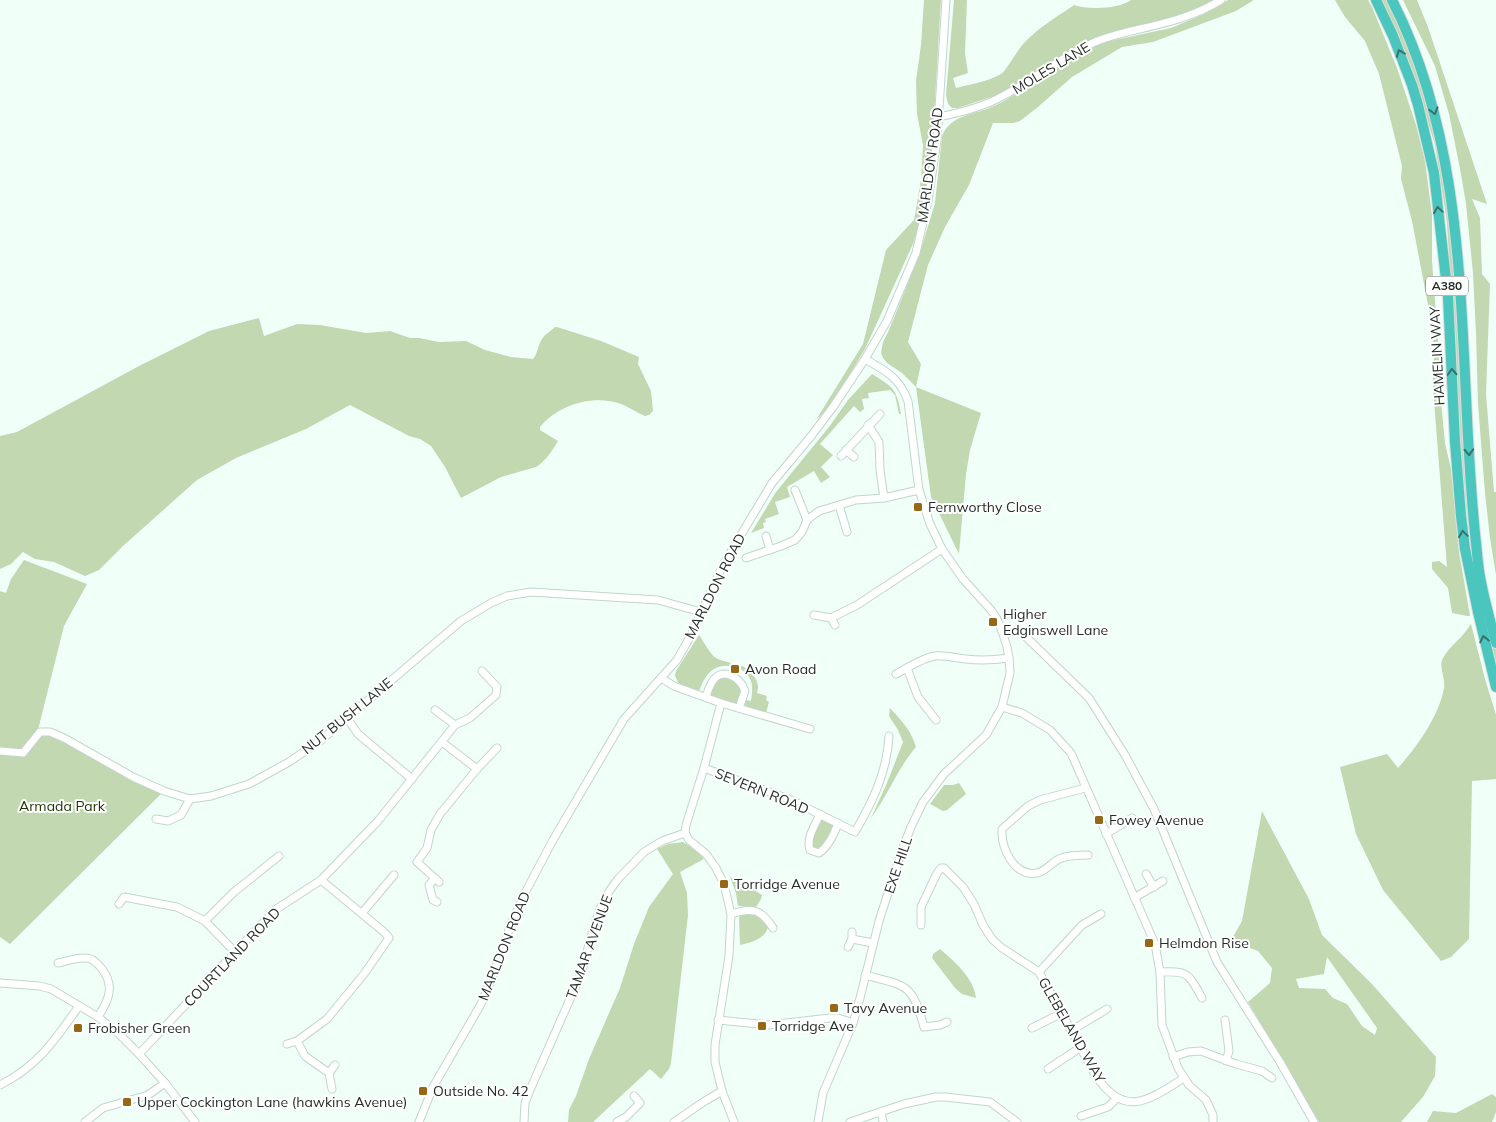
<svg xmlns="http://www.w3.org/2000/svg" width="1496" height="1122" viewBox="0 0 1496 1122" font-family="Mulish,sans-serif">
<style>
.green{fill:#c2d8b1;fill-rule:evenodd}
.lines{fill:none;stroke-linecap:round;stroke-linejoin:round}
.minor-casing{stroke:#c0d6cd;stroke-width:9}
.highway-casing{stroke:#dcdddd;stroke-width:12}
.minor{stroke:#fff;stroke-width:7}
.highway{stroke:#4bc6be;stroke-width:10}
.oneway{stroke:#36726c}
.poi-dot{fill:#966717;stroke:#fff;stroke-width:2}
.labels{text-anchor:middle;stroke-width:4;stroke-linejoin:round;paint-order:stroke}
.shield{fill:#fff;stroke:#666c69;stroke-width:1}
.shield-label{font-size:12px;font-weight:bold;fill:#242d29}
.street-label{font-size:14px;fill:#242d29;stroke:#fff}
.poi-label{font-size:14px;fill:#242d29;stroke:#fff;text-anchor:start}
.park-label{font-size:14px;fill:#1c3301;stroke:#fff}
</style>
<rect width="100%" height="100%" fill="#f1fff9"/>
<g class="green">
<polygon points="924,0 941,0 931,166 922,216 913,244 865,349 830,407 816,420 863,344 886,250 914,220 921,180 923,145 917,114 916,81 921,45"/>
<path d="M954 0H967L965 53 968 73 953 78 956 88C971 84 987 82 1001 74 1006 71 1018 49 1024 43 1039 27 1057 17 1074 5 1088 10 1119 9 1131 0H1214L1190 12 1154 23 1097 37 1064 54 1010 89 997 95 958 108H952L948 104 946 95Z"/>
<path d="M1228 0H1254L1236 11 1153 42 1122 47 1072 77 1038 107 1020 121 1013 123H993L969 185 945 227 928 265 908 342 921 364 916 387 981 413 970 450 966 474 959 554 931 497 916 387 902 373 887 363 883 358 881 353 883 342 889 330 919 256 935 203 942 136C951 114 975 115 994 106 1014 97 1031 82 1050 71 1067 59 1086 50 1105 42L1171 28 1204 14Z"/>
<polygon points="1335,0 1368,0 1372,7 1397,68 1416,125 1425,161 1432,215 1432,261 1438,341 1440,392 1445,443 1451,469 1459,552 1470,616 1467,616 1452,613 1448,588 1432,569 1432,562 1439,561 1447,567 1433,388 1434,353 1432,326 1412,221 1401,179 1402,166 1379,74 1365,41 1345,17"/>
<polygon points="1381,0 1388,0 1411,56 1431,118 1447,197 1456,279 1464,442 1496,649 1496,665 1482,605 1470,546 1460,442 1447,223 1435,145 1418,90"/>
<polygon points="1403,0 1417,0 1428,27 1487,204 1472,199 1480,218 1482,274 1490,284 1486,394 1494,492 1496,492 1496,575 1490,538 1485,493 1478,404 1476,333 1473,273 1466,204 1461,174 1449,114 1435,66"/>
<path d="M259 318 264 336 297 324 320 325 366 333 390 331 410 338H419L439 342 466 341 485 350 511 357 533 359C538 353 538 345 542 339 545 334 551 331 555 327H557L601 341 639 357 638 364 651 391 653 411 649 415 645 416C637 413 629 407 621 404 593 394 558 405 540 427V430L558 441C552 451 546 461 536 467L501 477 461 498 445 467 431 446 420 439 409 436 350 405 306 429 236 458 197 480 123 546 99 570 85 576 54 562 35 559 23 552 11 564 0 569V436L17 432 139 366 209 331Z"/>
<path d="M872 374C893 387 897 389 901 414H899L895 395 890 390 868 393 869 398 862 399 864 409 860 412 854 406 820 444 833 455 821 467 830 477 821 483 814 471 787 487 790 497 775 502 779 514 765 519 766 522 763 523 764 528 751 533 776 492 829 427 848 400Z"/>
<polygon points="24,560 87,584 64,626 38,730 20,750 0,748 0,591 6,593 11,579"/>
<path d="M1471 624 1485 679 1496 715V779L1472 781 1469 939 1451 957 1441 961 1383 890 1356 834 1340 767 1387 754 1398 768C1417 747 1439 716 1444 688 1446 678 1438 667 1443 658 1450 645 1463 638 1470 625Z"/>
<path d="M699 635C704 642 710 654 716 658 729 665 748 662 755 678 758 683 759 687 757 693L767 696 766 700 769 702 766 713 748 707 745 705 746 700 751 701C752 694 753 687 751 681 746 666 723 661 711 671 705 676 702 684 699 691L679 684 675 676 676 671Z"/>
<polygon points="728,674 743,684 739,708 706,697 711,683"/>
<path d="M890 708C901 720 911 730 916 747 898 768 888 795 871 818L887 783 903 742 898 730 889 716Z"/>
<polygon points="40,732 50,732 164,791 10,944 0,937 0,751 23,753"/>
<polygon points="959,783 966,794 947,810 943,811 930,804 944,785 953,785"/>
<path d="M1262 811 1309 899 1322 935 1372 984 1436 1057 1435 1076 1423 1097 1401 1122H1319L1248 1002 1270 983 1272 968 1258 951 1242 945 1226 949 1242 921ZM1327 957 1377 1028 1375 1035 1362 1026 1347 1004 1333 998 1325 989 1299 988 1296 979 1324 974Z"/>
<polygon points="820,814 838,823 825,848 810,850 809,838"/>
<polygon points="683,842 696,850 704,859 680,872 687,893 688,915 671,1063 669,1069 661,1079 650,1069 593,1122 568,1122 569,1110 576,1096 589,1059 620,988 634,944 649,907 673,874 657,849 668,844"/>
<polygon points="730,877 746,885 762,895 761,899 756,907 738,906 736,893"/>
<path d="M744 913C755 914 762 917 768 926 767 938 751 943 740 945L739 917Z"/>
<path d="M940 949C955 962 974 978 976 998L962 994 955 988 932 958 933 954Z"/>
<polygon points="1492,1094 1496,1097 1496,1112 1492,1122 1427,1122 1433,1111 1456,1113"/>
</g>
<g class="lines">
<defs>
<g id="minor">
<path d="M938 117C959 113 980 108 999 98 1032 81 1061 57 1095 42 1106 37 1119 34 1131 31 1162 24 1194 17 1221 0"/>
<polyline points="868,425 879,442 880,470 884,498"/>
<polyline points="846,450 854,457"/>
<polyline points="841,456 880,414"/>
<polyline points="795,490 807,520"/>
<polyline points="839,505 847,532"/>
<polyline points="766,536 770,550"/>
<polyline points="746,558 781,546 795,540 802,532 807,520 819,511 856,500 884,498 919,490"/>
<polyline points="814,615 831,618"/>
<polyline points="835,625 831,618 857,605 942,549"/>
<polyline points="1002,631 1016,631 1026,637 1089,698 1125,755 1154,809 1217,962 1280,1062 1314,1122"/>
<polyline points="907,668 918,697 936,720"/>
<path d="M896 674C907 668 922 658 935 656 946 655 955 658 966 659 980 661 995 660 1009 658"/>
<polyline points="661,678 674,686 721,703 810,729"/>
<path d="M706 697C707 693 709 687 712 682 722 666 740 677 745 691L739 708"/>
<polyline points="721,703 704,768 686,825 685,833 689,840 706,854 716,868 724,884 731,914 729,956 715,1045 715,1062 722,1091 734,1122"/>
<polyline points="1002,707 1022,713 1050,730 1071,753 1155,944 1160,972 1162,1025 1178,1068 1189,1085 1206,1100 1213,1115 1213,1122"/>
<polyline points="435,710 455,725"/>
<polyline points="347,718 358,734 412,779"/>
<polyline points="442,742 477,769"/>
<polyline points="0,751 23,753 40,732 50,732 64,738 133,777 164,791 190,799 211,796 249,784 289,762 320,741 461,621 491,603 507,596 531,592 658,600 701,612"/>
<path d="M704 768 791 800 855 832C873 801 887 772 889 736"/>
<path d="M1085 788 1040 800 1028 806 1002 829C1001 848 1014 877 1037 873 1044 872 1051 864 1057 860 1066 855 1078 855 1088 855"/>
<path d="M820 814C815 826 806 837 810 850L819 853C829 846 834 835 838 823"/>
<polyline points="156,819 168,821 181,815 190,799"/>
<polyline points="1106,834 1132,818"/>
<polyline points="1146,874 1154,887"/>
<polyline points="435,878 429,885 433,900 437,902"/>
<polyline points="321,880 384,932 389,938 364,974 327,1019 297,1041 305,1056 329,1073"/>
<polyline points="439,882 417,862 427,848 431,830 440,814 477,769 497,748"/>
<polyline points="1134,898 1163,881"/>
<polyline points="119,904 124,897 177,907 205,921 235,952"/>
<polyline points="362,913 394,875"/>
<path d="M731 914C752 907 761 909 773 928"/>
<polyline points="205,921 234,892 279,856"/>
<path d="M921 925V907L937 873 941 868H944L963 887 974 904 983 925 992 939 1002 948 1039 972 1096 1076C1125 1119 1149 1100 1184 1078"/>
<polyline points="852,939 873,943"/>
<polyline points="848,947 852,939 852,932"/>
<path d="M58 963C67 961 77 957 86 958 93 958 98 964 102 969 115 986 109 1000 98 1017"/>
<polyline points="1039,972 1082,925 1101,914"/>
<path d="M1160 972C1189 971 1188 973 1202 998"/>
<path d="M865 975C907 986 912 983 924 1027L940 1025 947 1022"/>
<polyline points="0,983 40,986 51,989 98,1017 119,1034 139,1054 165,1083 195,1122"/>
<polyline points="718,1020 768,1025 830,1018 838,1018 853,1023"/>
<polyline points="1225,1020 1229,1051 1226,1061"/>
<polyline points="1032,1028 1062,1013"/>
<polyline points="1072,1030 1107,1009"/>
<polyline points="287,1044 297,1041"/>
<polyline points="139,1054 275,910 321,880 378,821 455,725 470,718 496,695 497,687 482,671"/>
<polyline points="1173,1057 1188,1052 1201,1051 1236,1064 1262,1071 1272,1078"/>
<polyline points="1048,1069 1081,1047"/>
<path d="M0 1085C38 1066 55 1040 79 1006"/>
<polyline points="332,1089 329,1073 335,1065"/>
<polyline points="881,1112 883,1122"/>
<polyline points="1081,1116 1108,1107 1117,1098"/>
<polyline points="85,1122 103,1108 148,1095 165,1083"/>
<polyline points="419,1122 433,1087 481,1004 490,983 511,924 526,891 553,840 624,719 677,660 690,637 723,565 772,483 812,435 833,407 865,359 887,321 916,253 928,201 937,139 946,0"/>
<polyline points="524,1122 525,1103 530,1090 581,974 594,926 602,904 610,890 618,879 644,852 662,841 685,833"/>
<polyline points="617,1122 626,1117 640,1103 634,1096"/>
<polyline points="674,1122 705,1101 722,1091"/>
<path d="M818 1122 823 1093 853 1023 860 998 879 921 902 850 911 827 923 802 944 774 986 735 1002 707 1010 673 1009 658 1007 647 1002 631 997 619 991 610 963 579 942 549 930 524 919 490 908 401C899 377 886 371 865 359"/>
<polyline points="850,1122 904,1104 936,1097 945,1097 990,1102 1017,1122"/>
</g>
<g id="highway">
<polyline points="1376,0 1393,36 1412,85 1418,105 1434,173 1448,297 1455,442 1461,516 1465,549 1478,612 1496,687"/>
<path d="M1392 0C1461 135 1460 289 1468 437 1470 472 1472 508 1476 543 1477 554 1478 566 1480 577 1484 599 1490 621 1496 643"/>
</g>
</defs>
<use href="#minor" class="minor-casing"/>
<use href="#highway" class="highway-casing"/>
<use href="#minor" class="minor"/>
<use href="#highway" class="highway"/>
</g>
<defs><path id="oneway-chevron" d="M-2-3.5L2.5 0L-2 3.5" fill="none" stroke-width="1.6" stroke-linecap="round" stroke-linejoin="round" transform="scale(1.25)"/></defs>
<g class="oneway">
<use href="#oneway-chevron" transform="translate(1400 53) rotate(-111)"/>
<use href="#oneway-chevron" transform="translate(1434 111) rotate(74)"/>
<use href="#oneway-chevron" transform="translate(1438 210) rotate(-98)"/>
<use href="#oneway-chevron" transform="translate(1452 372) rotate(-93)"/>
<use href="#oneway-chevron" transform="translate(1469 452) rotate(87)"/>
<use href="#oneway-chevron" transform="translate(1463 534) rotate(-98)"/>
<use href="#oneway-chevron" transform="translate(1484 639) rotate(-102)"/>
</g>
<g class="poi-dot">
<rect x="913" y="502" width="10" height="10" rx="2.5"/>
<rect x="988" y="617" width="10" height="10" rx="2.5"/>
<rect x="730" y="664" width="10" height="10" rx="2.5"/>
<rect x="1094" y="815" width="10" height="10" rx="2.5"/>
<rect x="719" y="879" width="10" height="10" rx="2.5"/>
<rect x="1144" y="938" width="10" height="10" rx="2.5"/>
<rect x="829" y="1003" width="10" height="10" rx="2.5"/>
<rect x="757" y="1021" width="10" height="10" rx="2.5"/>
<rect x="73" y="1023" width="10" height="10" rx="2.5"/>
<rect x="418" y="1086" width="10" height="10" rx="2.5"/>
<rect x="122" y="1097" width="10" height="10" rx="2.5"/>
</g>
<g class="labels">
<rect class="shield" x="1426" y="276.5" width="42" height="19" rx="4"/>
<g class="shield-label">
<text x="1447" y="290">A380</text>
</g>
<g class="street-label">
<text transform="translate(1051 68) rotate(-31)" y="5">MOLES LANE</text>
<text transform="translate(930 165) rotate(-82)" y="5">MARLDON ROAD</text>
<text transform="translate(1437 356) rotate(-93)" y="5">HAMELIN WAY</text>
<text transform="translate(715 586) rotate(-63)" y="5">MARLDON ROAD</text>
<text transform="translate(347 716) rotate(-39)" y="5">NUT BUSH LANE</text>
<text transform="translate(762 791) rotate(22)" y="5">SEVERN ROAD</text>
<text transform="translate(898 865) rotate(-71)" y="5">EXE HILL</text>
<text transform="translate(504 946) rotate(-68)" y="5">MARLDON ROAD</text>
<text transform="translate(589 947) rotate(-70)" y="5">TAMAR AVENUE</text>
<text transform="translate(232 957) rotate(-46)" y="5">COURTLAND ROAD</text>
<text transform="translate(1072 1030) rotate(60)" y="5">GLEBELAND WAY</text>
</g>
<g class="poi-label">
<text x="928" y="512">Fernworthy Close</text>
<text x="1003" y="619">Higher<tspan x="1003" dy="16">Edginswell Lane</tspan></text>
<text x="745" y="674">Avon Road</text>
<text x="1109" y="825">Fowey Avenue</text>
<text x="734" y="889">Torridge Avenue</text>
<text x="1159" y="948">Helmdon Rise</text>
<text x="844" y="1013">Tavy Avenue</text>
<text x="772" y="1031">Torridge Ave</text>
<text x="88" y="1033">Frobisher Green</text>
<text x="433" y="1096">Outside No. 42</text>
<text x="137" y="1107">Upper Cockington Lane (hawkins Avenue)</text>
</g>
<g class="park-label">
<text x="62" y="811">Armada Park</text>
</g>
</g>
</svg>
